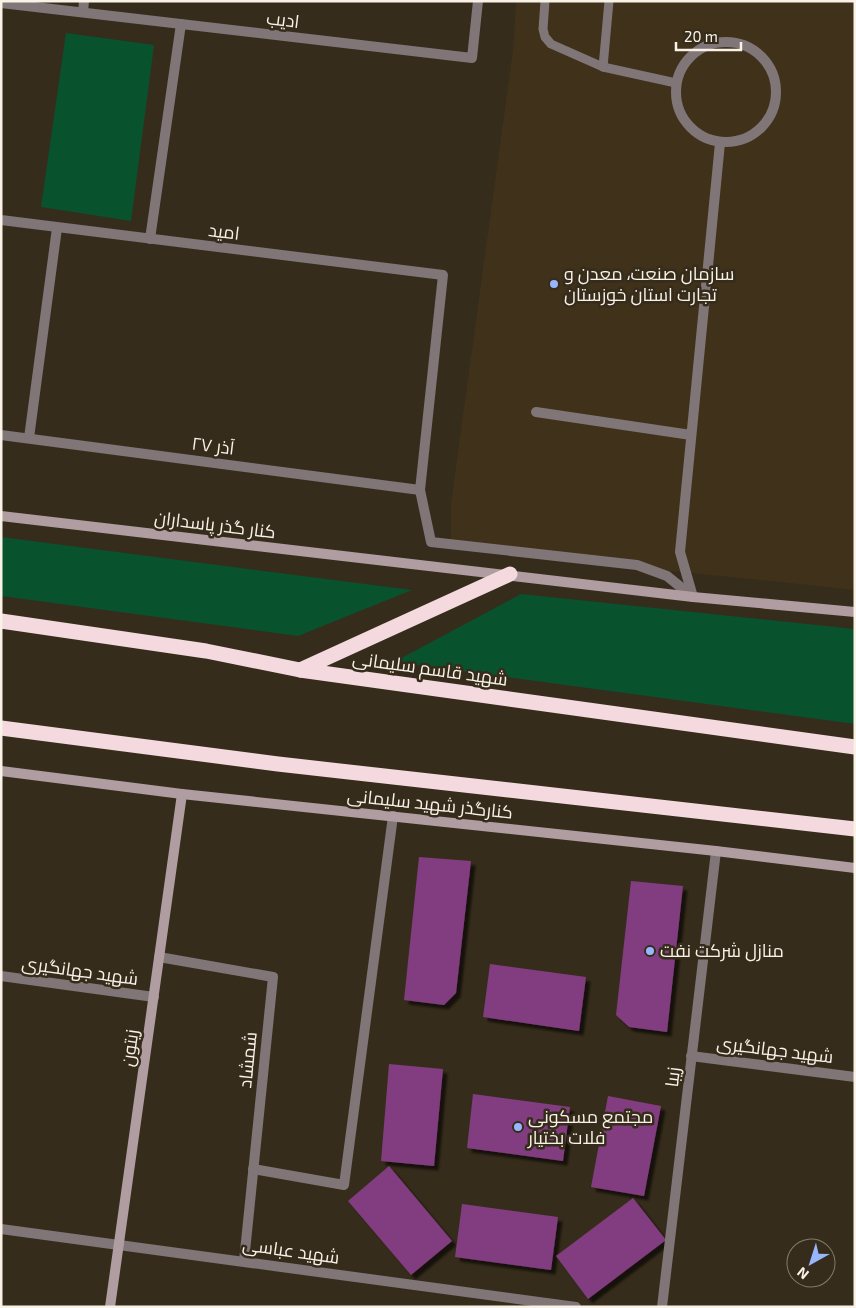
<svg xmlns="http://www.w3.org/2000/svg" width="856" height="1308" viewBox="0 0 856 1308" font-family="'Exo 2',Cairo,sans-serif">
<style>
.built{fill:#3f311a}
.green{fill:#09522e}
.building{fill:#813d7f;filter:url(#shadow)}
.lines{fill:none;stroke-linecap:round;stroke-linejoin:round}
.lane{stroke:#807577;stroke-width:9}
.street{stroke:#807577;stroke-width:10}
.secondary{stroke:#af9da1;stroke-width:10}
.highway{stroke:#f4d9de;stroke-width:15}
.poi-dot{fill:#98b6fd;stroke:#362c1b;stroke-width:2}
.labels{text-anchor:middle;stroke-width:5;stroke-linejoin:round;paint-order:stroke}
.street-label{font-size:18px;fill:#f9f2e7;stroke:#362c1b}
.poi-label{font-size:18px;fill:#f9f2e7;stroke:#362c1b;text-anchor:start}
</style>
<defs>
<filter id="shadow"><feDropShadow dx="4.5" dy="4.5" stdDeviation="1" flood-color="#0009"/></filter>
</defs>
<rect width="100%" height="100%" fill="#362c1b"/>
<polygon class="built" points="516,1 855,1 855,590 451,548 451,503 513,50"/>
<g class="green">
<polygon points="66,33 154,45 131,221 41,207"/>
<polygon points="1,537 412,590 298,636 1,596"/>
<polygon points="521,594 855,629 855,724 394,662"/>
</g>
<g class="building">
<polygon points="419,857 471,861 456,993 444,1005 404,1000"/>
<polygon points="631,881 683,886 667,1032 629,1027 616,1015"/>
<polygon points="490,964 586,977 579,1031 483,1017"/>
<polygon points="389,1064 443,1069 434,1166 381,1161"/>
<polygon points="473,1094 570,1107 563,1161 467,1148"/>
<polygon points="608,1096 661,1106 644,1196 591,1187"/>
<polygon points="389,1166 452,1241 411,1275 348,1201"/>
<polygon points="633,1198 666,1240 588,1299 556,1256"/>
<polygon points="462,1204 558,1217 551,1270 455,1257"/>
</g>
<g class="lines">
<g class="lane">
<polyline points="545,1 543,29 545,37 551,44 603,67 676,83"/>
<polyline points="603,67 609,1"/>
</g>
<g class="street">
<polyline points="1,3 472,58 478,1"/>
<polyline points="83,12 84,1"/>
<circle cx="726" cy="92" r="50"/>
<polyline points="1,220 443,275 420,490 431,542 637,565 667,576 693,597"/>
<polyline points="150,239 181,24"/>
<polyline points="536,412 691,435"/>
<polyline points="1,435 420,490"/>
<polyline points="29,438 57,228"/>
<polyline points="693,597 680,552 720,143"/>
<polyline points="159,957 273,977 244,1261"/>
<polyline points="1,976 154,997"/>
<polyline points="691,1056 855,1077"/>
<polyline points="253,1169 344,1185 393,816"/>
<polyline points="1,1229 576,1307"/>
<polyline points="662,1307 716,851"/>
</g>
<g class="secondary">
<polyline points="1,516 693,597 855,612"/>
<polyline points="1,771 182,794 716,851 855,868"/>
<polyline points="110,1307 182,794"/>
</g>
<g class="highway">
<polyline points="1,621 206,651 300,670 855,747"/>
<polyline points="300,670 510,574"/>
<polyline points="1,728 278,764 855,829"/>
</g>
</g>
<g class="poi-dot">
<circle cx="554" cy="284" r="5"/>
<circle cx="650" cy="951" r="5"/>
<circle cx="518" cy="1127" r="5"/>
</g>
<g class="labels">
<g class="street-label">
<text transform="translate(283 20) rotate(7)" y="6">ادیب</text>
<text transform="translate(224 232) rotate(7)" y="6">امید</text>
<text transform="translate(213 446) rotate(7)" y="6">آذر ۲۷</text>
<text transform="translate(215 525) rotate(7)" y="6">کنار گذر پاسداران</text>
<text transform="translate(430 669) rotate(8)" y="6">شهید قاسم سلیمانی</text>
<text transform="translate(430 804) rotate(6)" y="6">کنارگذر شهید سلیمانی</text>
<text transform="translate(80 971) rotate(8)" y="6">شهید جهانگیری</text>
<text transform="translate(130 1048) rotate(-82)" y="6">زیتون</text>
<text transform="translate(775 1050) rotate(7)" y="6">شهید جهانگیری</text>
<text transform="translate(248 1060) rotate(-84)" y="6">شمشاد</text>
<text transform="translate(673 1077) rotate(-83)" y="6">زیبا</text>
<text transform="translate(291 1251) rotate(8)" y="6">شهید عباسی</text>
</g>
<g class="poi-label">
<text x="564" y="280">سازمان صنعت، معدن و<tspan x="564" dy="21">تجارت استان خوزستان</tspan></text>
<text x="660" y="957">منازل شرکت نفت</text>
<text x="528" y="1123">مجتمع مسکونی<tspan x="528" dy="21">فلات بختیار</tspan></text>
</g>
</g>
<rect width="856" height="1308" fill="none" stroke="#f9f2e7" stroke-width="5"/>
<g transform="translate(811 1263) rotate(219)"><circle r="24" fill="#362c1b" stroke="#847b6d"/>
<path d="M0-4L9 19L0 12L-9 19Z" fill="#98b6fd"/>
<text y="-8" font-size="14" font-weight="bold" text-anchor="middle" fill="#f9f2e7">N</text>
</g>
<path d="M676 42v8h65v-8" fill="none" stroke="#f9f2e7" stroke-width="2.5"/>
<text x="684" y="42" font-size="15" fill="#f9f2e7" stroke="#362c1b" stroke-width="4" paint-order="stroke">20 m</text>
</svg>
